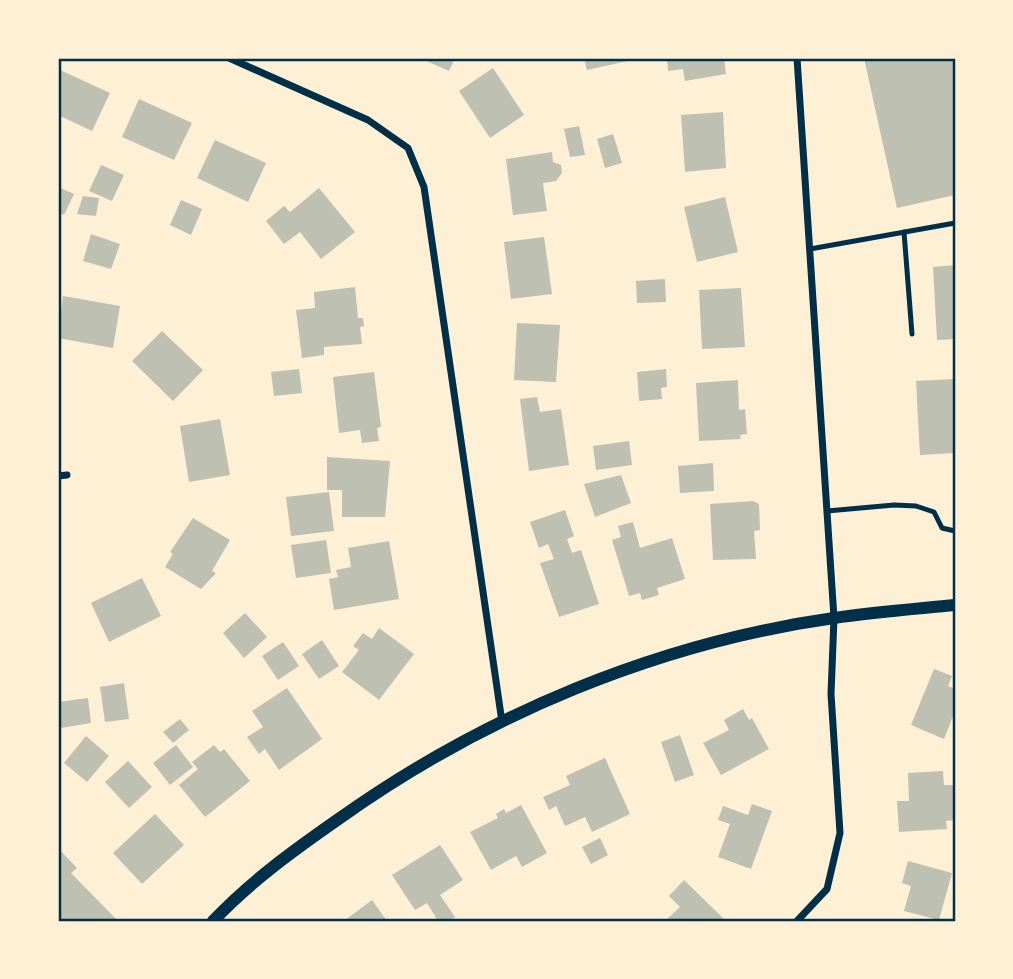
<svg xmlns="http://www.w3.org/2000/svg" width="1013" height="979" viewBox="0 0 1013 979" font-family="'Space Grotesk',sans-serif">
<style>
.building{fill:#bec0b2}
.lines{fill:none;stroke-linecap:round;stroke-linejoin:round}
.service{stroke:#003049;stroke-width:5}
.minor{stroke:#003049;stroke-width:7}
.tertiary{stroke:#003049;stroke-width:12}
.neatline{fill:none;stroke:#003049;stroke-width:2.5}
</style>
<rect width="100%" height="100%" fill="#fdf0d5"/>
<g class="building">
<polygon points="420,58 455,58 449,71"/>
<polygon points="584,58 628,58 628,61 587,70"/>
<polygon points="667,58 724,58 726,74 685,81 683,69 668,71"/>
<polygon points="864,58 955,58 955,195 897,208"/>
<polygon points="493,68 524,115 490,138 459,91"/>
<polygon points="58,69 110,93 92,131 58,115"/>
<polygon points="139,99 192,123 174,160 122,137"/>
<polygon points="723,112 726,168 685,172 681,115"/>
<polygon points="579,126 585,155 570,157 564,129"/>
<polygon points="613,134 622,163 605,168 597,139"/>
<polygon points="215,140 266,163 248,202 197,178"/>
<polygon points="552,152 553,162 561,165 562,173 556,181 543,183 547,211 513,215 506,159"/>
<polygon points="101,165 124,175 112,201 89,191"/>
<polygon points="58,187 74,194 64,215 58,212"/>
<polygon points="319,188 355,232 321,259 300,232 284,244 266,221 284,206 290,212"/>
<polygon points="83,196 99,198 96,216 77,214"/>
<polygon points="725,197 738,252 697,262 684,207"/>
<polygon points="181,200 202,209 191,235 170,225"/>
<polygon points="91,234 120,244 111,269 83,261"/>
<polygon points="544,237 552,294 511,299 504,242"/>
<polygon points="955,265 955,339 937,340 933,267"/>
<polygon points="665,279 666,302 637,303 636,281"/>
<polygon points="355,287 358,318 363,318 364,326 360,327 362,344 324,347 324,355 302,358 296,310 315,308 314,292"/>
<polygon points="741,288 745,347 702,349 699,290"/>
<polygon points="63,296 120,306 113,348 58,338"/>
<polygon points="517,323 560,325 556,382 514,380"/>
<polygon points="162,331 203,370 173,401 132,361"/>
<polygon points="299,369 302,393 274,396 271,372"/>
<polygon points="666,369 667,387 661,388 662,399 639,401 637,372"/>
<polygon points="374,372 381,427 377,428 379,441 362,443 360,430 339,433 333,377"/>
<polygon points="955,379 955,453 920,455 916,381"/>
<polygon points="738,380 739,410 745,409 747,434 740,435 741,439 699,441 696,383"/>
<polygon points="537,397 540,412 561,409 569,465 529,471 520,399"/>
<polygon points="220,419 230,475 189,482 180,426"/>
<polygon points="629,441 632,465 596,470 593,446"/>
<polygon points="327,457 390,461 385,517 342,517 342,490 327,490"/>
<polygon points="713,463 714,491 680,493 678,466"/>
<polygon points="621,475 631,503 595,517 584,484"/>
<polygon points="329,492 334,531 291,536 286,497"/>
<polygon points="753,501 759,504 760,530 754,531 756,559 713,560 710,504"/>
<polygon points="565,510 574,536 567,539 572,553 581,550 599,604 559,617 540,563 554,559 548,544 539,548 530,522"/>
<polygon points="193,518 230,540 212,571 216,573 201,589 165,567 173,554 170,552"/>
<polygon points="633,522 640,548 672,538 685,579 657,588 659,595 642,600 640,593 629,596 612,540 621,537 618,526"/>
<polygon points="326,540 331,573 296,578 291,545"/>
<polygon points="389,541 399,599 334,610 329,579 338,577 336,570 351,567 348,548"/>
<polygon points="142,578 161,616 109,642 91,603"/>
<polygon points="245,613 267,637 244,658 223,633"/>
<polygon points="379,628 414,654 379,700 342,672 359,650 353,646 363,633 372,639"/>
<polygon points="322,640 339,666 319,679 302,654"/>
<polygon points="283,642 299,666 278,680 262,656"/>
<polygon points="934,669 952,676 948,686 955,689 955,711 944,739 911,725"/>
<polygon points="124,683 129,719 105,722 100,687"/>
<polygon points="287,688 322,739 279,770 265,749 259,754 247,737 263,727 252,711"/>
<polygon points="88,698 91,723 61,728 58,702"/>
<polygon points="743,709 749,720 752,718 769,749 721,775 703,743 729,730 724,720"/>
<polygon points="180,719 189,730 173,743 163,732"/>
<polygon points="680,735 694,775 675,782 661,742"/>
<polygon points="86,736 109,756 87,782 64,763"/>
<polygon points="176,745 193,767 170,785 153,763"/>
<polygon points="214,745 220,752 224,749 250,781 205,817 179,785 198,769 192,762"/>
<polygon points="605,758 630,814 592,832 585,817 565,826 556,806 549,810 543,797 570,785 566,776"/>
<polygon points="128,761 152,787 129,808 105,782"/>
<polygon points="943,771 944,785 955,785 955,820 946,821 947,829 899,832 897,801 909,801 908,773"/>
<polygon points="752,804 772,811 751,869 718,857 730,824 718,820 723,806 748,815"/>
<polygon points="521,805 547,853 522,867 516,856 491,870 470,832 498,818 496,814 504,809 506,813"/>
<polygon points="155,814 184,845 142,884 113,853"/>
<polygon points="600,838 608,855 591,864 582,847"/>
<polygon points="440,845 463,880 440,895 455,917 449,921 438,921 427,903 415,910 392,875"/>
<polygon points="58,848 77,868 71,873 118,921 58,921"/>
<polygon points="908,861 952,873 939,920 904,911 911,886 902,883"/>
<polygon points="684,880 726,921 665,921 680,907 669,896"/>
<polygon points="372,900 387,921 344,921"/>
</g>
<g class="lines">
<g class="service">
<polyline points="904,232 912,334"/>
<polyline points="810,249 955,223"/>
<polyline points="827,511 894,505 916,506 934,512 942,528 955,531"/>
</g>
<g class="minor">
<polyline points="229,58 368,120 408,148 424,187 502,722"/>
<polyline points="58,476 67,475"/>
<polyline points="797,921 827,889 840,833 831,694 834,618 797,58"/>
</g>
<path class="tertiary" d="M213 921C251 881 294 850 340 818 485 715 657 643 834 618 874 612 915 609 955 605"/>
</g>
<rect width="1013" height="979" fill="none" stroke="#fdf0d5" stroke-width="119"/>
<rect x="60" y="60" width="894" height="860" class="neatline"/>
</svg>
